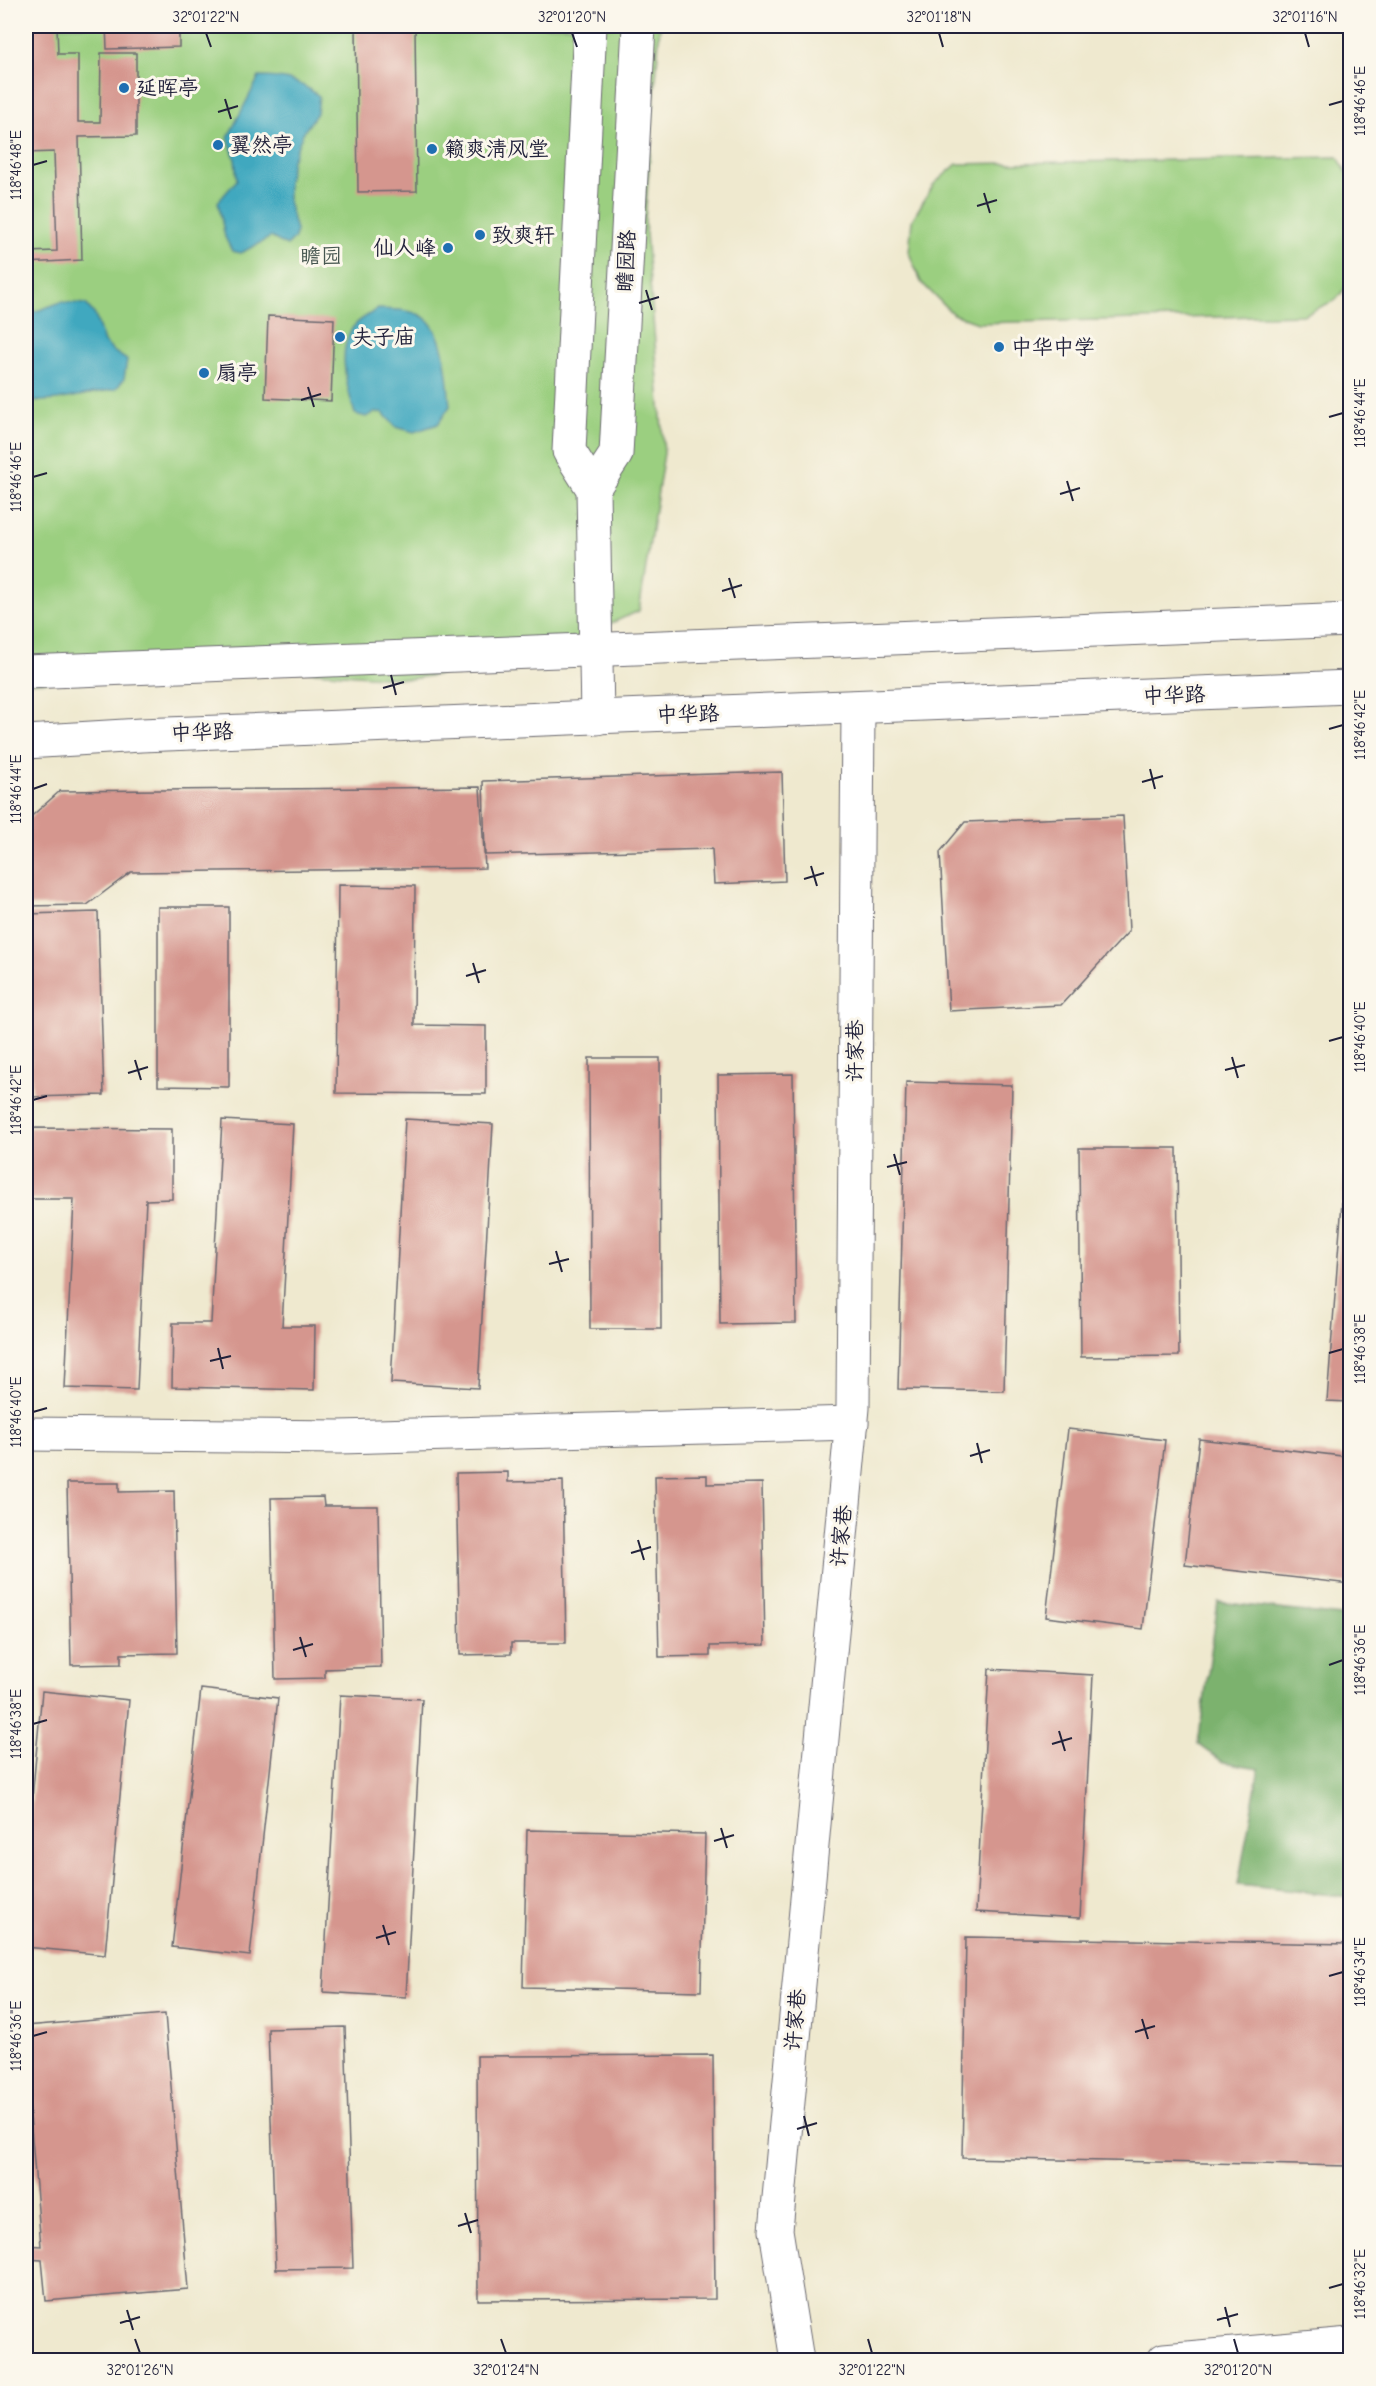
<svg xmlns="http://www.w3.org/2000/svg" width="1376" height="2386" viewBox="0 0 1376 2386" font-family="'Comic Neue','LXGW WenKai TC',sans-serif">
<style>
.green{fill:#9bcf80;stroke:#5e785e;stroke-width:1.5}
.forest{fill:#7cb26e;stroke:#4f6a54;stroke-width:1.5}
.water{fill:#3fa8bf;stroke:#30657d;stroke-width:1.5}
.building{fill:#d5968e}
.lines{fill:none;stroke-linecap:round;stroke-linejoin:round}
.minor-casing{stroke:#6a686f;stroke-width:35}
.major-casing{stroke:#6a686f;stroke-width:35}
.minor{stroke:#fff;stroke-width:33}
.major{stroke:#fff;stroke-width:33}
.ticks{fill:none;stroke:#22223b;stroke-width:2}
.poi-dot{fill:#1f6fb2;stroke:#fbf7ec;stroke-width:2}
.labels{text-anchor:middle;stroke-width:6;stroke-linejoin:round;paint-order:stroke}
.poi-label{font-size:21px;fill:#22223b;stroke:#fbf7ec;text-anchor:start}
.park-label{font-size:21px;fill:#465650;stroke:#fbf7ec}
.street-label{font-size:21px;fill:#22223b;stroke:#fbf7ec}
.neatline{fill:none;stroke:#22223b;stroke-width:2}
.ticks-label{font-size:15px;text-anchor:middle;fill:#22223b}
</style>
<rect width="100%" height="100%" fill="#fbf7ec"/>
<filter id="ink" filterUnits="userSpaceOnUse"><feTurbulence type="fractalNoise" baseFrequency=".0167" numOctaves="2"/><feDisplacementMap in="SourceGraphic" scale="12" xChannelSelector="R" yChannelSelector="G"/><feConvolveMatrix kernelMatrix="1 2 1 2 8 2 1 2 1" color-interpolation-filters="sRGB"/></filter>
<filter id="wash" filterUnits="userSpaceOnUse"><feTurbulence type="fractalNoise" baseFrequency=".008" numOctaves="4" result="noise"/><feDisplacementMap in="SourceGraphic" scale="24" xChannelSelector="R" yChannelSelector="G"/><feGaussianBlur stdDeviation="1.35" result="paint"/><feColorMatrix in="noise" values="0 0 0 0 0 0 0 0 0 0 0 0 0 0 0 0 0 1.4 0 .05"/><feComposite in="paint" operator="in"/></filter>
<g filter="url(#wash)">
<rect width="100%" height="100%" fill="#efe9cf"/>
<g class="green">
<polygon points="26,26 660,26 645,221 664,453 639,611 525,661 410,679 261,668 26,683"/>
<polygon points="1338,157 1350,179 1350,282 1336,300 1303,315 978,323 953,314 921,282 909,253 912,220 934,184 957,164"/>
</g>
<polygon class="forest" points="1218,1602 1350,1617 1350,1897 1238,1885 1259,1768 1223,1762 1198,1744"/>
<g class="water">
<path d="M259 77C285 77 298 80 319 96L317 113 303 133 292 160 288 182V201L296 230 295 238 287 246 271 237 241 253 232 251 225 237 218 202 237 180 235 159 228 137Z"/>
<polygon points="61,302 86,304 95,315 104,342 113,351 127,360 124,379 116,389 57,400 26,402 26,312 34,312"/>
<path d="M378 309C392 310 408 309 420 315 447 328 447 380 450 406L438 424 414 432 396 427 382 412 374 413 366 417 355 414C348 391 338 357 349 334 354 322 368 315 378 309Z"/>
</g>
<g id="blocks">
<g class="building">
<polygon points="26,26 57,26 58,54 78,54 78,122 100,122 101,53 136,53 136,136 79,137 82,260 26,263 26,252 57,251 54,152 26,153 26,130 28,130"/>
<polygon points="106,26 179,26 179,47 107,49"/>
<polygon points="356,26 415,26 417,191 358,192"/>
<polygon points="268,316 334,319 331,401 265,398"/>
<polygon points="782,772 785,881 714,884 712,849 485,855 483,781"/>
<polygon points="480,787 485,868 131,872 87,905 26,906 26,821 60,791"/>
<polygon points="1123,816 1129,931 1061,1005 949,1011 940,852 965,822"/>
<polygon points="338,885 415,886 414,1025 486,1026 486,1094 336,1093"/>
<polygon points="158,907 229,907 229,1087 158,1086"/>
<polygon points="98,912 104,1095 32,1097 26,914"/>
<polygon points="589,1058 660,1058 661,1329 590,1329"/>
<polygon points="793,1074 796,1323 720,1324 718,1075"/>
<polygon points="906,1082 1012,1085 1004,1391 898,1389"/>
<polygon points="1349,1110 1350,1110 1350,1402 1327,1401"/>
<polygon points="405,1119 493,1124 478,1388 391,1383"/>
<polygon points="222,1120 293,1124 282,1326 315,1326 314,1390 172,1387 173,1323 211,1323"/>
<polygon points="29,1128 172,1129 172,1199 146,1200 137,1390 65,1388 74,1199 29,1199"/>
<polygon points="1079,1148 1177,1148 1179,1356 1081,1357"/>
<polygon points="1068,1429 1165,1440 1143,1629 1046,1617"/>
<polygon points="1199,1439 1350,1457 1350,1584 1185,1565"/>
<polygon points="508,1472 508,1482 563,1481 566,1643 511,1643 511,1654 460,1655 456,1473"/>
<polygon points="707,1475 707,1484 762,1483 765,1645 710,1646 710,1656 659,1657 655,1476"/>
<polygon points="67,1483 119,1483 119,1492 174,1491 177,1653 121,1654 121,1664 71,1665"/>
<polygon points="323,1497 324,1506 378,1506 381,1667 325,1669 325,1678 275,1679 271,1498"/>
<polygon points="989,1669 1093,1675 1080,1918 976,1912"/>
<polygon points="201,1689 278,1698 250,1956 172,1947"/>
<polygon points="42,1691 129,1700 105,1955 26,1947 26,1864"/>
<polygon points="340,1695 422,1699 406,1997 323,1992"/>
<polygon points="527,1830 705,1834 701,1991 523,1987"/>
<polygon points="966,1937 1350,1944 1350,2166 962,2158"/>
<polygon points="165,2014 188,2289 46,2301 42,2260 26,2259 26,2245 41,2246 26,2067 26,2026"/>
<polygon points="345,2027 353,2268 276,2269 268,2029"/>
<polygon points="713,2055 715,2299 478,2300 477,2056"/>
</g>
</g>
</g>
<g filter="url(#ink)">
<use href="#blocks" fill-opacity="0" stroke="#6a686f" stroke-width="1.5"/>
<g class="lines">
<defs>
<g id="minor">
<polyline points="590,26 569,451 593,489 597,718"/>
<polyline points="593,489 616,454 639,26"/>
<polyline points="26,1434 340,1437 852,1423"/>
<polyline points="797,2360 776,2230 853,1408 858,708"/>
</g>
<g id="major">
<polyline points="26,672 1350,620"/>
<polyline points="26,742 141,735 1350,687"/>
<polyline points="1164,2360 1350,2344"/>
</g>
</defs>
<use href="#minor" class="minor-casing"/>
<use href="#major" class="major-casing"/>
<use href="#minor" class="minor"/>
<use href="#major" class="major"/>
</g>
</g>
<path class="ticks" d="M206 33 211 47M572 33 577 47M939 33 943 47M1305 33 1309 47M225 99 231 119M1329 105 1343 101M218 112 238 106M33 165 47 161M984 193 990 213M977 206 997 200M646 290 652 310M639 303 659 297M308 387 314 407M301 400 321 394M1329 417 1343 413M33 477 47 473M1067 481 1073 501M1060 494 1080 488M729 578 735 598M722 591 742 585M391 675 396 695M383 688 404 682M1329 729 1343 725M1150 769 1155 789M1142 782 1163 776M33 789 47 784M811 866 817 886M804 879 824 873M473 963 479 983M466 976 486 970M1329 1041 1343 1037M1232 1057 1238 1078M135 1060 141 1080M1225 1070 1245 1065M128 1073 148 1067M33 1100 47 1096M894 1154 900 1175M887 1167 907 1162M556 1251 562 1272M549 1264 569 1259M218 1348 223 1369M1329 1353 1343 1349M210 1361 231 1356M33 1412 47 1408M977 1443 982 1463M970 1456 990 1450M638 1540 644 1560M631 1553 651 1547M300 1637 306 1657M293 1650 313 1644M1329 1665 1343 1660M33 1724 47 1720M1059 1731 1065 1751M1052 1744 1072 1738M721 1828 727 1848M714 1841 734 1835M383 1925 389 1945M376 1938 396 1932M1329 1976 1343 1972M1142 2019 1148 2039M1135 2032 1155 2026M33 2036 47 2032M804 2116 809 2136M797 2129 817 2123M465 2213 471 2233M458 2226 478 2220M1329 2288 1343 2284M1225 2307 1230 2327M127 2310 133 2330M1217 2320 1238 2314M120 2323 140 2317M135 2339 140 2353M501 2339 506 2353M868 2339 872 2353M1234 2339 1238 2353"/>
<g class="poi-dot">
<circle cx="124" cy="88" r="6"/>
<circle cx="218" cy="145" r="6"/>
<circle cx="432" cy="149" r="6"/>
<circle cx="480" cy="235" r="6"/>
<circle cx="448" cy="248" r="6"/>
<circle cx="340" cy="337" r="6"/>
<circle cx="999" cy="347" r="6"/>
<circle cx="204" cy="373" r="6"/>
</g>
<g class="labels">
<g class="poi-label">
<text x="136" y="95">延晖亭</text>
<text x="230" y="152">翼然亭</text>
<text x="444" y="156">籁爽清风堂</text>
<text x="492" y="242">致爽轩</text>
<text x="436" y="255" text-anchor="end">仙人峰</text>
<text x="352" y="344">夫子庙</text>
<text x="1011" y="354">中华中学</text>
<text x="216" y="380">扇亭</text>
</g>
<g class="park-label">
<text x="321" y="263">瞻园</text>
</g>
<g class="street-label">
<text transform="translate(626 261) rotate(-87)" y="7">瞻园路</text>
<text transform="translate(1174 695) rotate(-2)" y="7">中华路</text>
<text transform="translate(688 714) rotate(-2)" y="7">中华路</text>
<text transform="translate(202 732) rotate(-2)" y="7">中华路</text>
<text transform="translate(855 1051) rotate(-90)" y="7">许家巷</text>
<text transform="translate(841 1536) rotate(-85)" y="7">许家巷</text>
<text transform="translate(795 2020) rotate(-85)" y="7">许家巷</text>
</g>
</g>
<rect width="1376" height="2386" fill="none" stroke="#fbf7ec" stroke-width="66"/>
<rect x="33" y="33" width="1310" height="2320" class="neatline"/>
<g class="ticks-label">
<text x="206" y="22">32°01'22"N</text>
<text x="572" y="22">32°01'20"N</text>
<text x="939" y="22">32°01'18"N</text>
<text x="1305" y="22">32°01'16"N</text>
<text transform="translate(1360 101) rotate(-90)" y="5">118°46'46"E</text>
<text transform="translate(16 165) rotate(-90)" y="5">118°46'48"E</text>
<text transform="translate(1360 413) rotate(-90)" y="5">118°46'44"E</text>
<text transform="translate(16 477) rotate(-90)" y="5">118°46'46"E</text>
<text transform="translate(1360 725) rotate(-90)" y="5">118°46'42"E</text>
<text transform="translate(16 789) rotate(-90)" y="5">118°46'44"E</text>
<text transform="translate(1360 1037) rotate(-90)" y="5">118°46'40"E</text>
<text transform="translate(16 1100) rotate(-90)" y="5">118°46'42"E</text>
<text transform="translate(1360 1349) rotate(-90)" y="5">118°46'38"E</text>
<text transform="translate(16 1412) rotate(-90)" y="5">118°46'40"E</text>
<text transform="translate(1360 1660) rotate(-90)" y="5">118°46'36"E</text>
<text transform="translate(16 1724) rotate(-90)" y="5">118°46'38"E</text>
<text transform="translate(1360 1972) rotate(-90)" y="5">118°46'34"E</text>
<text transform="translate(16 2036) rotate(-90)" y="5">118°46'36"E</text>
<text transform="translate(1360 2284) rotate(-90)" y="5">118°46'32"E</text>
<text x="140" y="2375">32°01'26"N</text>
<text x="506" y="2375">32°01'24"N</text>
<text x="872" y="2375">32°01'22"N</text>
<text x="1238" y="2375">32°01'20"N</text>
</g>
</svg>
